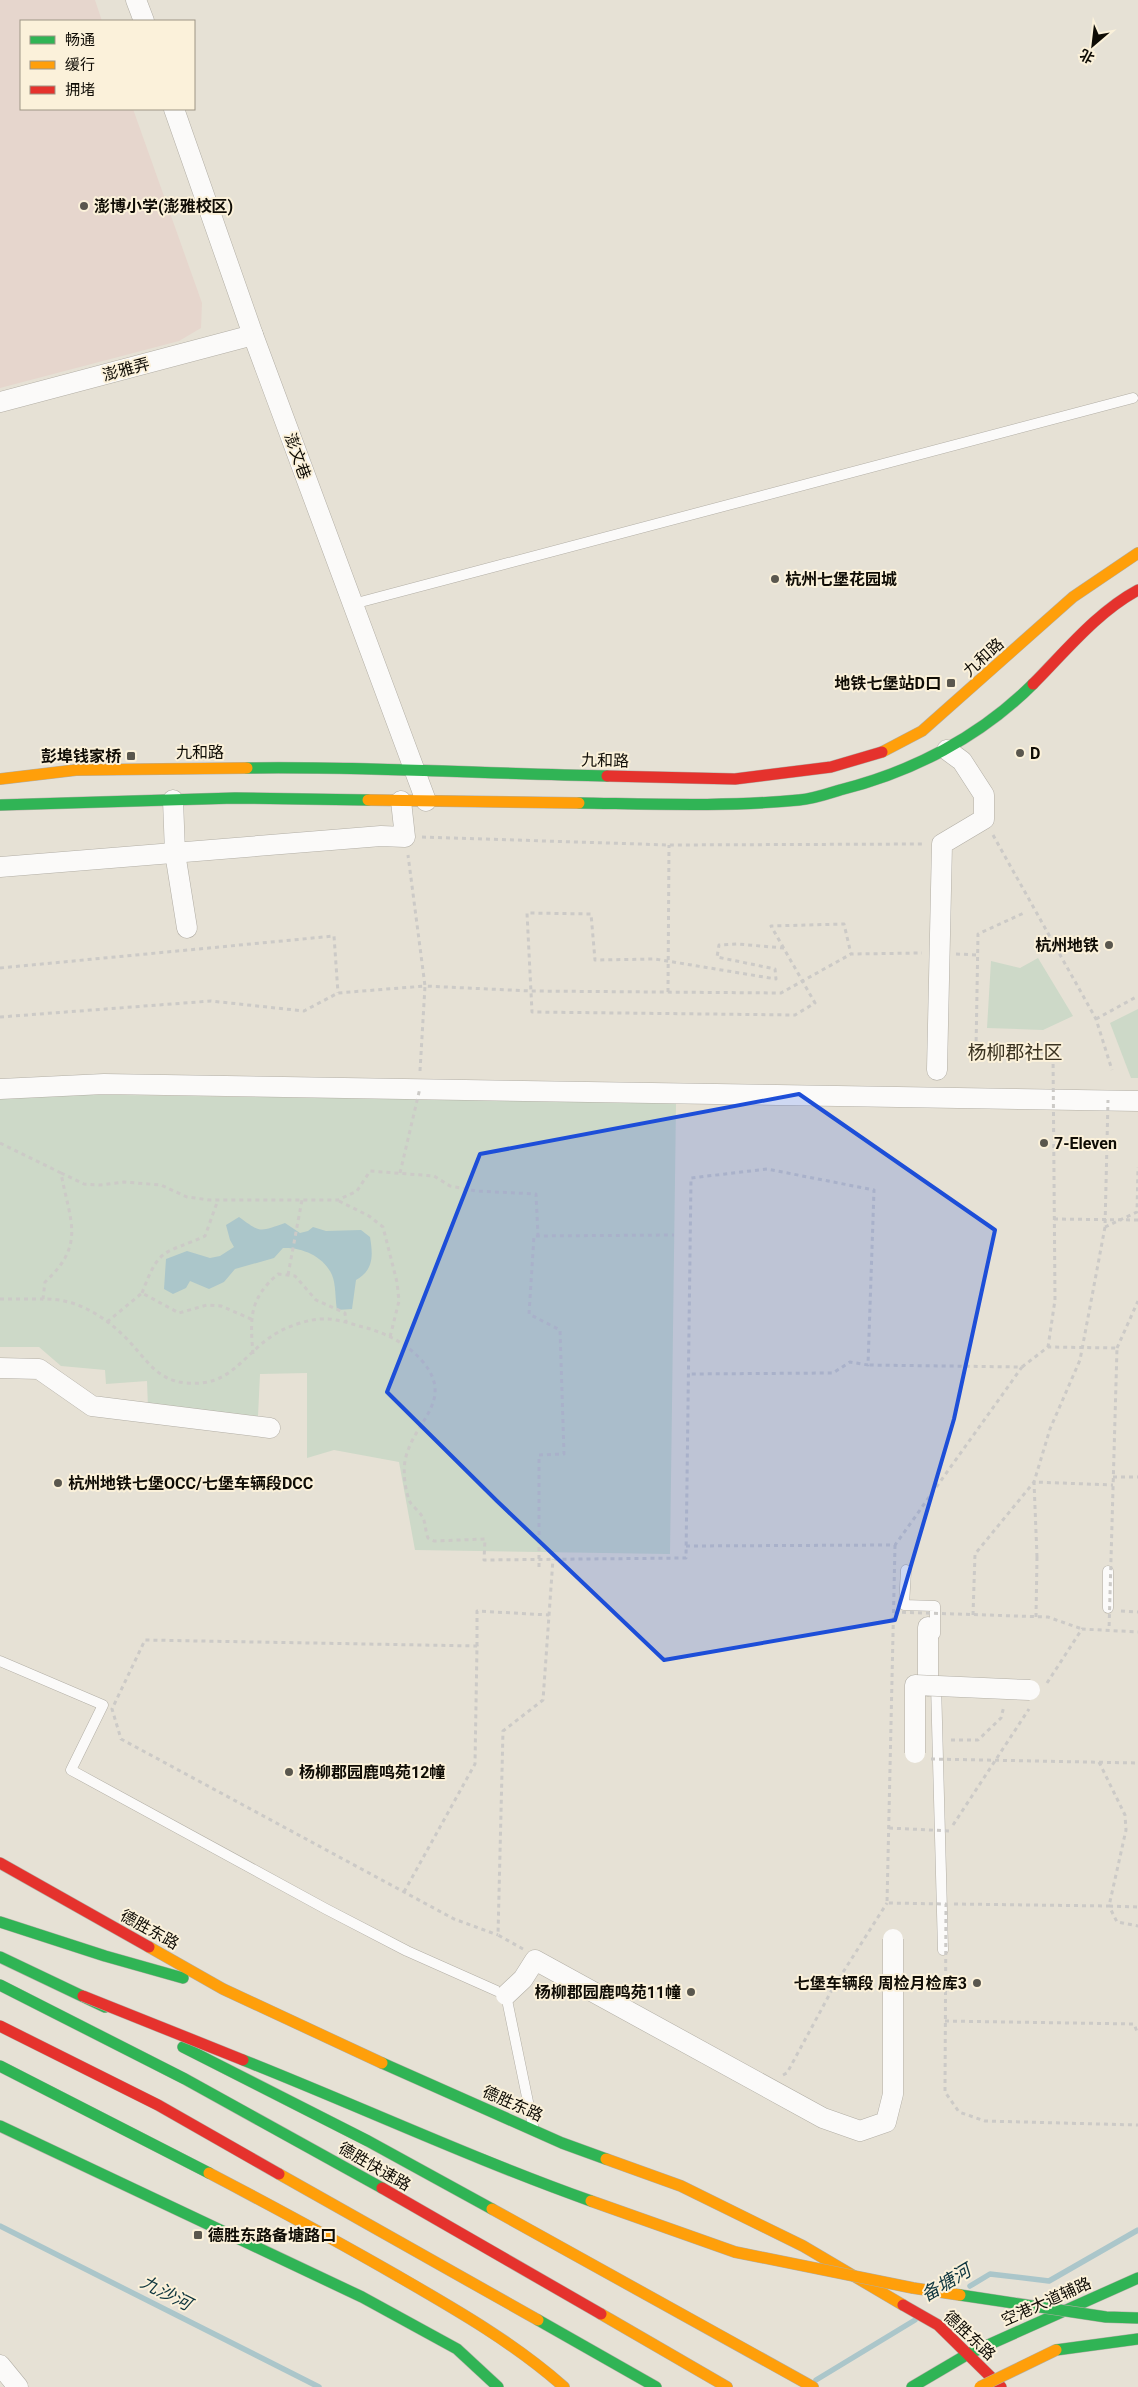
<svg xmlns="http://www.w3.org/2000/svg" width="1138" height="2387" viewBox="0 0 1138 2387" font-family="Roboto,'Noto Sans SC',sans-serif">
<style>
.education{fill:#e6d6cd}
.green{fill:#cdd9c8}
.water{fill:#abc6ca}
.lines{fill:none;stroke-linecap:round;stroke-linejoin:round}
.stream{stroke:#abc6ca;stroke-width:5.5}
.lane-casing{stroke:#b2aea5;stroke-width:11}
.street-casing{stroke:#b2aea5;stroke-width:21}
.fast-casing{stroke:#b2aea5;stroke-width:12}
.slow-casing{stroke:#b2aea5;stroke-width:12}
.jam-casing{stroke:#b2aea5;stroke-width:12}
.path{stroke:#cccac7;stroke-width:3;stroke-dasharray:4 4;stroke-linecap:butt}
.lane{stroke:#fbfaf9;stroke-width:10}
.street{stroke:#fbfaf9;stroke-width:20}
.fast{stroke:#30b455;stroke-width:11}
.slow{stroke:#ff9f0a;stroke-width:11}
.jam{stroke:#e5322d;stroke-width:11}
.street-bridge-casing{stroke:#b2aea5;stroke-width:21;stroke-linecap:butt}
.fast-bridge-casing{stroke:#b2aea5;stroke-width:12;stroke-linecap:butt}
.slow-bridge-casing{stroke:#b2aea5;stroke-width:12;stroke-linecap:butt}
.jam-bridge-casing{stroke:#b2aea5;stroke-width:12;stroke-linecap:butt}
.path-bridge{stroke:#cccac7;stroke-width:3;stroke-dasharray:4 4;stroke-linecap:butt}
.street-bridge{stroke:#fbfaf9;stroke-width:20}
.fast-bridge{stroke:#30b455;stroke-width:11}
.slow-bridge{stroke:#ff9f0a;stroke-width:11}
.jam-bridge{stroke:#e5322d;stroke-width:11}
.marked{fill:#1d4ed8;fill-opacity:0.2;stroke:#1d4ed8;stroke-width:4;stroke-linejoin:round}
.poi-dot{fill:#5a574e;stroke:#fbf1da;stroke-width:2}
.labels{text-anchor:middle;stroke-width:4;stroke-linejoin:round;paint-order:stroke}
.poi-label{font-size:16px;font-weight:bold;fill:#0f0c05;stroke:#fbf1da;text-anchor:start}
.street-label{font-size:16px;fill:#0f0c05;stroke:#fbf1da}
.water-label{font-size:18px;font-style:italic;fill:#0e353e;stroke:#fbf1da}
.quarter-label{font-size:19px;fill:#3a3220;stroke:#fbf1da}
</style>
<rect width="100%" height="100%" fill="#e6e1d5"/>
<polygon class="education" points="0,0 95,0 102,21 21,21 21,109 133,109 202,303 201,328 179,341 0,388"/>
<g class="green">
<polygon points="1038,958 1073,1016 1043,1030 987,1028 991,961 1020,968"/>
<polygon points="1138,1009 1138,1078 1131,1078 1110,1023"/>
<polygon points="0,1084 57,1094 676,1103 670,1554 415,1550 399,1462 334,1450 307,1458 307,1373 260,1374 258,1416 148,1408 147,1381 106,1384 105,1370 61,1366 39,1347 0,1347"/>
</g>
<path class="water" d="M239 1217C261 1233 259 1232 285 1223L300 1233 308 1231 313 1227 326 1231 361 1230 370 1237C373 1255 374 1270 356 1280L352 1309 337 1310C335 1299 336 1284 332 1275 324 1256 301 1247 283 1248L274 1258 235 1269 224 1282 209 1289 190 1281 186 1288 173 1294 164 1289 166 1259 187 1251 210 1258 220 1256 234 1247 230 1240 226 1225Z"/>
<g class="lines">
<g class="stream">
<polyline points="0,2226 319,2387"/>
<polyline points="970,2286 990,2274 1049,2281 1138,2230"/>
<polyline points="816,2380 915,2320"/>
</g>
<defs>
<g id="lane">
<polyline points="353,604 1133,398"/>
<polyline points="906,1570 904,1605 935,1606 935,1634"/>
<polyline points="1108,1571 1108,1608"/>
<polyline points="0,1661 103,1705 71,1770 326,1909 407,1951 506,1995 533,2126"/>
<polyline points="936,1684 943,1950"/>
</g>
<g id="street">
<polyline points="136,0 144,21"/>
<polyline points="174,109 253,335 426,801"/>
<polyline points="0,402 253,335"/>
<polyline points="173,800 175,853 187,928"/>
<polyline points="0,867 381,836 405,837 401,801"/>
<polyline points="937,1070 942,844 984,819 984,795 962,761 947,750"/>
<polyline points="0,1089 104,1084 1138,1101"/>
<polyline points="0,1368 39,1369 92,1406 270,1428"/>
<polyline points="928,1627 928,1686"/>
<polyline points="0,2365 18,2387"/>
</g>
<g id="fast">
<path d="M247 768C367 766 487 774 607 776"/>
<path d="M579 803C652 804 726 807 799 800 813 799 827 794 840 790 912 772 980 737 1033 684"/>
<polyline points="0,805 235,798 368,800"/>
<polyline points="0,1922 105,1956 183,1978"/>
<polyline points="0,1957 105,2007"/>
<polyline points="0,1985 185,2079 382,2188"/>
<polyline points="183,2047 368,2141 492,2209"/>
<polyline points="382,2063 562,2143 606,2159"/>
<polyline points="0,2066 209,2173"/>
<polyline points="0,2126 362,2297 457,2349 498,2387"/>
<polyline points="538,2320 656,2387"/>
<polyline points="1056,2350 1138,2339"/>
<polyline points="912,2387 968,2354 1138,2278"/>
</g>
<g id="slow">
<polyline points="882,752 922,731 1073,597 1138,553"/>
<polyline points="0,779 76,770 247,768"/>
<polyline points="368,800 579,803"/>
<polyline points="149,1947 223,1989 382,2063"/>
<polyline points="606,2159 681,2186 803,2246 903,2305"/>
<path d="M209 2173C272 2206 335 2240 396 2275 455 2309 513 2342 564 2387"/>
<polyline points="279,2174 538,2320"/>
<polyline points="492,2209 813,2387"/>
<polyline points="601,2314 727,2387"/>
</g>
<g id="jam">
<path d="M1033 684C1065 652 1097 612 1138 590"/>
<polyline points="607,776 735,779 831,767 882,752"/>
<polyline points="0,1863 149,1947"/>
<polyline points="0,2026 158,2105 279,2174"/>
<polyline points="382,2188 601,2314"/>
<polyline points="903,2305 938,2325 1001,2387"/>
</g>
</defs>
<use href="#lane" class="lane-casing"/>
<use href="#street" class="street-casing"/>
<use href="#fast" class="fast-casing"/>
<use href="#slow" class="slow-casing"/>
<use href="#jam" class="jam-casing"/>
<g class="path">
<polyline points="993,835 1096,1019 1112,1070"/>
<polyline points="422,837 669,845 924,844"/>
<polyline points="956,954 978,955"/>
<polyline points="0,968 334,936 338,993"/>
<polyline points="668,992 669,845"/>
<polyline points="0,1017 211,1001 304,1011 338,993 425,986 408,855"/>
<polyline points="1096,1019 1138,996"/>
<polyline points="976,1049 978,934 1026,912"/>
<polyline points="420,1071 425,986 531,991 781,993 851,954 922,953"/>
<polyline points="61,1173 84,1184 100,1185 124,1182 161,1185 187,1197 210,1200 338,1200 357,1191 370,1171 434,1176 450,1186 476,1191 536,1194 538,1236"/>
<polyline points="339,1201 369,1216 383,1227 397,1282 399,1301 390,1337"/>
<polyline points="288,1275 302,1200"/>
<path d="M142 1293C160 1245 164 1255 205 1236L218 1200"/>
<polyline points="0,1299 43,1299"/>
<path d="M253 1354C250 1318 249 1299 278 1274L295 1276 316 1300 345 1313 346 1322"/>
<polyline points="1037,1557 1034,1482 1113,1485"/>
<polyline points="539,1567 539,1455 564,1454 560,1330 529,1314 534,1236 674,1235"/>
<polyline points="1121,1611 1138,1612"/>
<polyline points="477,1646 477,1611 549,1615"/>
<polyline points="1047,1683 1082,1629 1138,1632"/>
<polyline points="951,1740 978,1740 1001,1718 1004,1706"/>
<polyline points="1099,1762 1125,1815 1126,1830 1109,1906 1138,1907"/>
<polyline points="953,1825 1029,1709"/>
<polyline points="954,1904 1109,1906 1117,1922 1138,1926"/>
</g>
<use href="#lane" class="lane"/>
<use href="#street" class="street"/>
<use href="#fast" class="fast"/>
<use href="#slow" class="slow"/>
<use href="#jam" class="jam"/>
<defs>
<g id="street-bridge">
<polyline points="915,1753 915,1685 1030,1690"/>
<polyline points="506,1995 523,1979 535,1960 823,2118 860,2131 886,2122 893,2094 893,1939"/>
</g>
<g id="fast-bridge">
<path d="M243 2060C359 2106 473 2159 591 2201"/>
<polyline points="960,2295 1106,2317 1138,2318"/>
</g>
<g id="slow-bridge">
<polyline points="591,2201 735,2252 913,2288 960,2295"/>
<polyline points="980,2387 1056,2350"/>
</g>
<polyline id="jam-bridge" points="83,1996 243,2060"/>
</defs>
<use href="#street-bridge" class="street-bridge-casing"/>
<use href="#fast-bridge" class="fast-bridge-casing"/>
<use href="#slow-bridge" class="slow-bridge-casing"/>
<use href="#jam-bridge" class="jam-bridge-casing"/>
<g class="path-bridge">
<polyline points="784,948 737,944 719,945 717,957 775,969 776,979 655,959 595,960 591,914 527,913 532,1012 795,1015 815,1003 771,926 844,924 851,954"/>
<polyline points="976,1049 1053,1053 1055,1300 1048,1347"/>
<path d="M0 1143 61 1173C70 1222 86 1244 45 1282L43 1299C75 1298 103 1315 126 1338 145 1357 156 1381 187 1383 230 1387 242 1356 272 1336 285 1327 310 1318 326 1319 338 1319 351 1324 363 1327 386 1333 408 1344 423 1362 456 1402 412 1422 405 1461 403 1472 405 1491 410 1502 413 1507 419 1511 422 1516 426 1522 425 1531 428 1538L434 1541 485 1539 484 1560 686 1558 691 1178 767 1169 874 1190 868 1365 850 1362 833 1373 688 1374"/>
<polyline points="400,1173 420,1088"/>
<polyline points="1054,1219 1138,1220"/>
<polyline points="1105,1227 1137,1212 1138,1167"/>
<polyline points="107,1322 142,1293 179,1313 207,1305 221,1306 251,1319"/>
<polyline points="1117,1348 1138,1301"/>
<polyline points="1022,1367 1048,1347 1117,1348 1109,1630"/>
<polyline points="1113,1477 1138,1477"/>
<polyline points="895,1545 887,1903 946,1904 945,2092 959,2112 985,2121 1138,2125"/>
<polyline points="686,1546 895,1545 1022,1367 868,1365"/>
<polyline points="894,1612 1048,1617 1082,1629"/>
<polyline points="973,1615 975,1554 1034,1482 1050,1429 1080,1360 1105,1227 1108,1100"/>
<polyline points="1036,1617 1037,1557"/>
<polyline points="931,1759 1138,1763"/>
<polyline points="889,1828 951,1831"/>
<polyline points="404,1892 475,1764 477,1646 145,1640 112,1709 121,1739 454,1919 498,1935"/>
<polyline points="523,1949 498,1935 503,1731 543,1700 553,1559"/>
<polyline points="945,2021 1134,2024 1138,2034"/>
<polyline points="783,2075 787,2073 833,1988 887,1903"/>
</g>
<use href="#street-bridge" class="street-bridge"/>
<use href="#fast-bridge" class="fast-bridge"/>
<use href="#slow-bridge" class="slow-bridge"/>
<use href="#jam-bridge" class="jam-bridge"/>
</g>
<path class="marked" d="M799 1094 995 1230 954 1419 895 1620 664 1660 497 1501 387 1392 480 1154Z"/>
<g class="poi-dot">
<circle cx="84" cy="206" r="5"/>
<circle cx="775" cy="579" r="5"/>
<rect x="946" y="678" width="10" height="10" rx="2.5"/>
<circle cx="1020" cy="753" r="5"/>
<rect x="126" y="751" width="10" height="10" rx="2.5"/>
<circle cx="1109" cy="945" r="5"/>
<circle cx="1044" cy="1143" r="5"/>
<circle cx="58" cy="1483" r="5"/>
<circle cx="289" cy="1772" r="5"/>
<circle cx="977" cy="1983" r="5"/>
<circle cx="691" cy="1992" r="5"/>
<rect x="193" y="2230" width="10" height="10" rx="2.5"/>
</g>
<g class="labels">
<g class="poi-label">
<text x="94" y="212">澎博小学(澎雅校区)</text>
<text x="785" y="585">杭州七堡花园城</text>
<text x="941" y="689" text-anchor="end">地铁七堡站D口</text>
<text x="1030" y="759">D</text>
<text x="121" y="762" text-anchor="end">彭埠钱家桥</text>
<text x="1099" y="951" text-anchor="end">杭州地铁</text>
<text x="1054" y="1149">7-Eleven</text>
<text x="68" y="1489">杭州地铁七堡OCC/七堡车辆段DCC</text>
<text x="299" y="1778">杨柳郡园鹿鸣苑12幢</text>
<text x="967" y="1989" text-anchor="end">七堡车辆段 周检月检库3</text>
<text x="681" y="1998" text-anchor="end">杨柳郡园鹿鸣苑11幢</text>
<text x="208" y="2241">德胜东路备塘路口</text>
</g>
<g class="street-label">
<text transform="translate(126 369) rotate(-15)" y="6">澎雅弄</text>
<text transform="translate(298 456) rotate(70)" y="6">澎文巷</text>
<text transform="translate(983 657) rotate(-42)" y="6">九和路</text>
<text x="200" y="758">九和路</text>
<text transform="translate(605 760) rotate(1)" y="6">九和路</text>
<text transform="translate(150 1929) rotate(29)" y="6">德胜东路</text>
<text transform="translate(513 2103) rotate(24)" y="6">德胜东路</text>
<text transform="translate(375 2166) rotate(30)" y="6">德胜快速路</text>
<text transform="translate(1046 2301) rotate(-24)" y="6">空港大道辅路</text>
<text transform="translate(970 2335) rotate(43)" y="6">德胜东路</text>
</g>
<g class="water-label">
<text transform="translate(946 2283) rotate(-31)" y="6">备塘河</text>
<text transform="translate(166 2293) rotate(27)" y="6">九沙河</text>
</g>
<g class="quarter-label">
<text x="1015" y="1059">杨柳郡社区</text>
</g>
</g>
<rect x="20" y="20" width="175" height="90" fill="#fbf1da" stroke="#9d9585"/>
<rect x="30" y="36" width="25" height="8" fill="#30b455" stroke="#9d9585"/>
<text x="65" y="45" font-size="15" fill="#0f0c05">畅通</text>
<rect x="30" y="61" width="25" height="8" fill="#ff9f0a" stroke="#9d9585"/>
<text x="65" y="70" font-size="15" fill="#0f0c05">缓行</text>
<rect x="30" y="86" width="25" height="8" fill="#e5322d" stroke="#9d9585"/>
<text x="65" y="95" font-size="15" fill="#0f0c05">拥堵</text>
<g transform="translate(1093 45) rotate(208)" stroke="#fbf1da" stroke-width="4" paint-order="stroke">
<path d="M0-4L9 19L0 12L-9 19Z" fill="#0f0c05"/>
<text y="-8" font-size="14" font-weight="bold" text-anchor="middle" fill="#0f0c05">北</text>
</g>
</svg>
